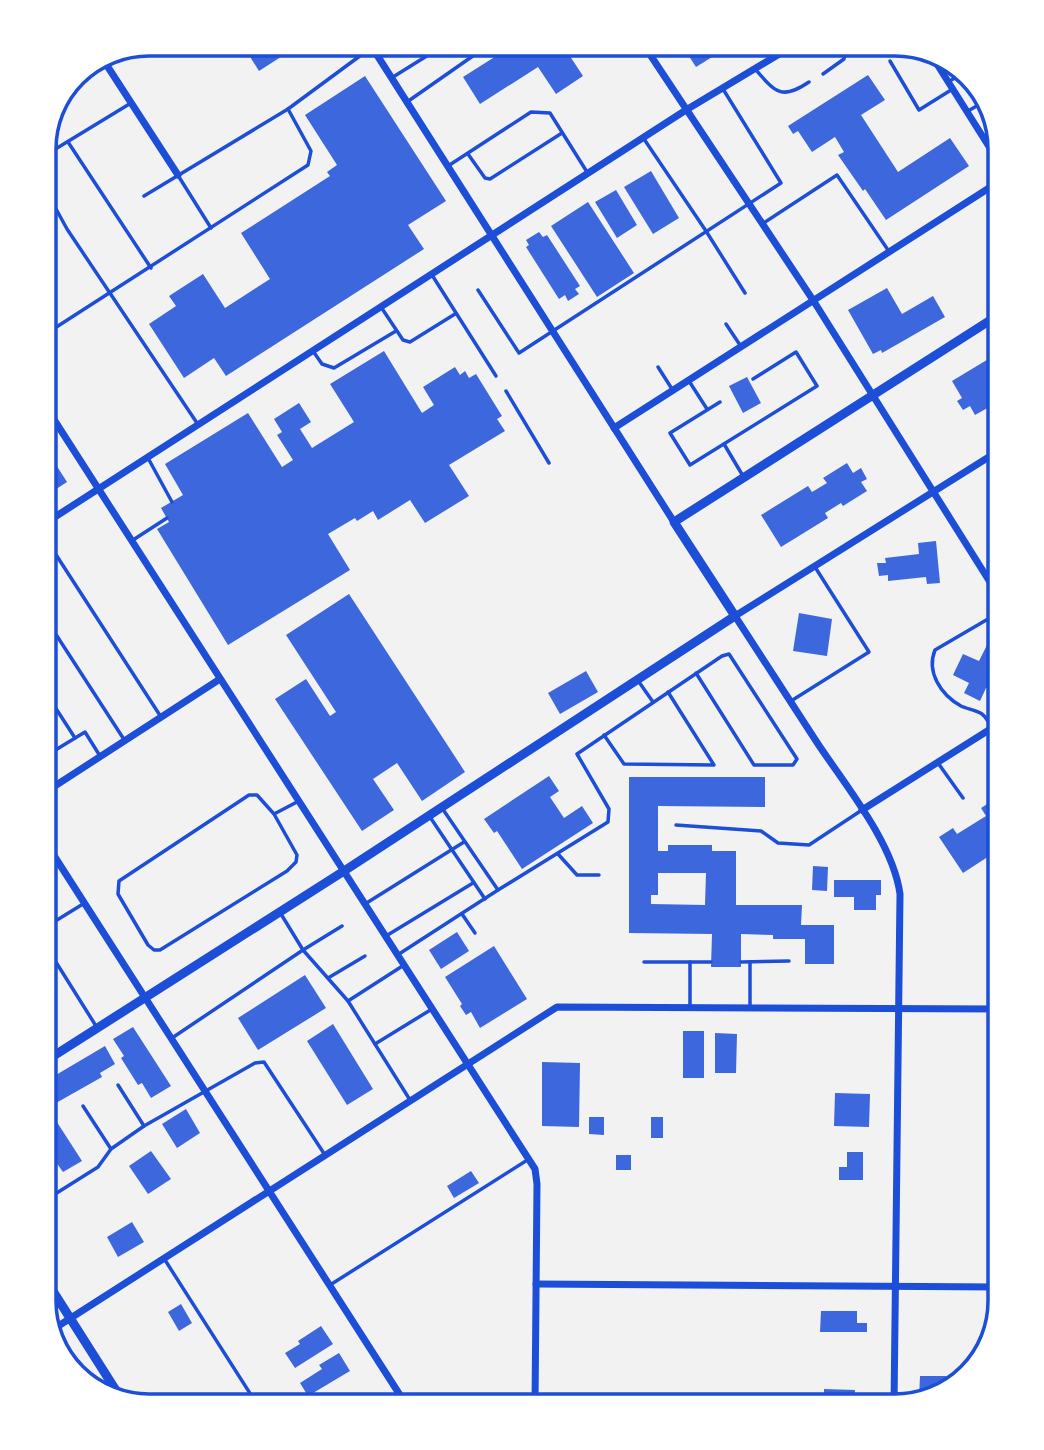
<svg xmlns="http://www.w3.org/2000/svg" width="1044" height="1450" viewBox="0 0 1044 1450" font-family="Barlow,sans-serif">
<style>
.building{fill:#3d67dc;fill-rule:evenodd}
.lines{fill:none;stroke-linecap:round;stroke-linejoin:round}
.service{stroke:#1d4ed8;stroke-width:3.5}
.minor{stroke:#1d4ed8;stroke-width:7}
.tertiary{stroke:#1d4ed8;stroke-width:9}
.rim{fill:none;stroke:#1d4ed8;stroke-width:3.5}
</style>
<rect width="100%" height="100%" fill="#f2f2f2"/>
<g class="building">
<polygon points="242,44 301,44 259,71"/>
<polygon points="515,44 562,44 583,76 556,94 538,67 480,104 463,77"/>
<polygon points="681,44 733,44 696,67"/>
<polygon points="868,75 885,100 861,115 898,172 950,138 969,166 886,220 865,189 863,191 838,155 844,152 835,137 812,152 798,131 793,134 788,126"/>
<polygon points="365,76 446,201 408,225 424,249 226,376 214,358 184,378 149,324 176,306 169,296 203,274 225,308 270,279 241,233 330,176 327,172 337,165 305,115"/>
<polygon points="651,171 679,218 653,234 624,187"/>
<polygon points="616,190 637,225 617,238 595,202"/>
<polygon points="588,202 634,273 597,297 551,226"/>
<polygon points="539,232 543,237 547,235 580,286 575,289 579,294 568,301 565,295 559,299 526,247 529,245 526,240"/>
<polygon points="887,288 902,314 933,296 945,317 882,353 881,350 873,354 848,310"/>
<polygon points="384,351 422,413 434,405 423,387 455,367 460,375 465,371 469,378 476,374 502,416 497,419 505,431 449,465 469,496 425,523 410,500 378,520 373,511 357,521 355,518 328,534 350,570 228,645 157,529 169,522 161,508 183,495 165,464 248,413 282,467 293,460 277,435 282,432 274,419 299,403 311,422 300,429 312,448 354,422 330,384"/>
<polygon points="1000,352 1000,401 975,415 970,406 963,410 957,401 962,398 952,381"/>
<polygon points="747,377 761,403 743,413 729,386"/>
<polygon points="44,446 67,482 44,497"/>
<polygon points="847,463 853,473 861,468 867,479 861,482 867,491 843,506 841,503 825,513 828,518 781,547 761,515 808,486 812,492 827,483 823,478"/>
<polygon points="936,541 940,583 927,584 926,577 888,581 888,575 879,576 877,563 886,563 885,558 919,554 918,543"/>
<polygon points="349,594 465,772 422,801 397,763 373,779 394,810 362,831 275,699 306,679 330,716 336,712 286,635"/>
<polygon points="799,613 832,619 827,656 793,651"/>
<polygon points="989,641 1000,646 1000,666 998,670 1000,671 1000,695 986,688 980,701 964,693 969,683 953,675 963,654 979,661"/>
<polygon points="586,671 598,692 560,714 548,693"/>
<polygon points="549,776 559,791 550,797 564,818 582,806 593,823 522,869 497,831 494,833 484,819"/>
<path d="M629 777H765V807L658 806V851H668V845H712V851H736V905H802L801 925H834V964H805V939H773V935L741 934V967H711L712 934 629 933ZM658 873H706L705 905 651 904V895H658Z"/>
<polygon points="1000,796 1000,849 963,873 939,837 953,828 957,834 986,816 981,808"/>
<polygon points="813,866 828,867 827,891 812,890"/>
<polygon points="834,880 881,880 881,895 876,895 876,910 854,910 854,897 834,897"/>
<polygon points="457,932 469,951 441,969 429,950"/>
<polygon points="494,946 527,999 480,1028 471,1012 466,1015 460,1006 462,1004 445,977"/>
<polygon points="305,975 326,1008 258,1050 238,1018"/>
<polygon points="44,994 56,1011 44,1018"/>
<polygon points="333,1024 373,1089 347,1105 307,1041"/>
<polygon points="133,1027 171,1086 151,1098 142,1083 138,1085 121,1058 124,1056 113,1039"/>
<rect x="683" y="1031" width="21" height="47"/>
<polygon points="715,1033 737,1034 736,1073 715,1073"/>
<polygon points="105,1046 115,1064 100,1073 102,1077 56,1103 44,1082"/>
<polygon points="542,1062 580,1063 579,1127 542,1126"/>
<polygon points="835,1093 870,1094 869,1127 834,1126"/>
<polygon points="44,1102 82,1161 63,1172 44,1145"/>
<polygon points="186,1109 200,1133 177,1148 162,1124"/>
<polygon points="589,1117 604,1117 604,1135 589,1134"/>
<rect x="651" y="1117" width="12" height="21"/>
<polygon points="151,1151 171,1179 148,1194 129,1166"/>
<polygon points="847,1152 863,1152 863,1180 839,1180 839,1167 847,1167"/>
<rect x="616" y="1155" width="15" height="15"/>
<polygon points="471,1171 479,1183 454,1198 447,1186"/>
<polygon points="132,1222 144,1242 118,1257 107,1237"/>
<polygon points="181,1304 192,1323 179,1331 168,1312"/>
<polygon points="821,1311 857,1311 857,1323 867,1323 867,1332 820,1332"/>
<polygon points="321,1326 333,1344 295,1368 285,1353 300,1344 298,1341"/>
<polygon points="339,1353 350,1371 308,1396 300,1383 322,1369 319,1365"/>
<polygon points="920,1376 946,1376 946,1384 955,1384 948,1392 919,1399"/>
<polygon points="824,1389 855,1390 854,1406 822,1406 822,1403 824,1403"/>
</g>
<g class="lines">
<g class="service">
<polyline points="890,61 919,110 951,90"/>
<path d="M756 70C776 93 782 100 809 82"/>
<polyline points="823,74 844,59 847,44"/>
<polyline points="393,77 446,44"/>
<polyline points="948,82 963,73"/>
<polyline points="407,102 490,44"/>
<polyline points="968,111 987,100"/>
<polyline points="644,139 706,231 745,293"/>
<polyline points="68,142 151,268"/>
<polyline points="468,154 485,178 490,179 562,133"/>
<polyline points="44,156 131,103"/>
<polyline points="448,166 531,112 550,113 587,172"/>
<polyline points="179,177 211,228"/>
<polyline points="44,187 67,229 197,423"/>
<polyline points="144,196 288,109"/>
<polyline points="762,224 837,175 888,250"/>
<polyline points="432,275 496,376"/>
<polyline points="478,290 519,353 781,183 723,89"/>
<polyline points="381,307 403,340 410,342 455,314"/>
<polyline points="726,324 740,345"/>
<polyline points="44,335 308,165 311,151 288,109 372,47"/>
<polyline points="313,351 322,364 334,368 396,331"/>
<polyline points="658,367 672,389"/>
<polyline points="689,381 707,409"/>
<polyline points="506,391 549,463"/>
<polyline points="720,402 670,433 690,465 817,386 796,352 753,379"/>
<polyline points="724,444 743,476"/>
<polyline points="148,458 172,502"/>
<polyline points="133,540 167,518"/>
<polyline points="44,551 51,547 161,717"/>
<polyline points="987,575 1000,567"/>
<polyline points="44,616 125,741"/>
<polyline points="639,682 653,702"/>
<polyline points="44,690 75,738"/>
<polyline points="791,701 869,652 815,567"/>
<polyline points="604,735 624,764 714,765 668,692"/>
<path d="M1000 743C995 735 989 719 982 714 976 710 967 709 961 706 941 695 926 672 935 650L1000 612"/>
<polyline points="44,757 85,732 100,756"/>
<polyline points="938,763 963,798"/>
<polyline points="274,814 257,795 249,795 119,881 118,894 148,945 154,950 160,950 287,871 296,862 297,855 274,814 297,802"/>
<polyline points="430,817 485,899"/>
<polyline points="676,825 761,831 778,843 809,845 862,810"/>
<polyline points="558,854 577,875 599,875"/>
<polyline points="498,890 608,822 609,809 577,754 722,656 729,654 797,759 793,765 754,765 696,673"/>
<polyline points="365,904 464,842"/>
<polyline points="462,914 475,933"/>
<polyline points="342,926 303,950 348,1001 410,1100"/>
<polyline points="44,928 83,904"/>
<polyline points="386,936 473,883"/>
<polyline points="44,943 96,1026"/>
<polyline points="399,954 498,890 442,808"/>
<polyline points="644,962 690,962 690,1007"/>
<polyline points="690,962 711,962"/>
<polyline points="741,962 789,961"/>
<polyline points="750,962 750,1007"/>
<polyline points="328,978 365,956"/>
<polyline points="348,1001 404,965"/>
<polyline points="172,1038 303,950 281,914"/>
<polyline points="375,1044 432,1009"/>
<polyline points="118,1085 144,1126"/>
<polyline points="83,1106 111,1149"/>
<polyline points="44,1201 98,1167 111,1149 144,1126 255,1063 264,1062 325,1155"/>
<polyline points="165,1260 258,1406"/>
<polyline points="330,1285 529,1159"/>
</g>
<g class="minor">
<polyline points="370,44 674,522"/>
<polyline points="643,44 813,300 1000,598"/>
<polyline points="930,53 1000,164"/>
<polyline points="104,61 178,175"/>
<polyline points="44,404 535,1169 537,1184 535,1406"/>
<polyline points="614,428 1000,181"/>
<polyline points="44,524 686,110 796,44"/>
<polyline points="44,793 220,679"/>
<polyline points="862,810 1000,723"/>
<polyline points="44,840 407,1406"/>
<polyline points="536,1284 1000,1287"/>
<polyline points="52,1330 557,1007 1000,1009"/>
<path d="M894 1406 900 894C893 843 846 786 818 744 790 701 763 659 735 616L1000 450"/>
</g>
<g class="tertiary">
<polyline points="44,1062 344,871 735,616 674,522 1000,314"/>
<polyline points="44,1277 122,1400"/>
</g>
</g>
<path d="M0 0H1044V1450H0ZM149 56H895A93 93 0 0 1 988 149V1301A93 93 0 0 1 895 1394H149A93 93 0 0 1 56 1301V149A93 93 0 0 1 149 56Z" fill="#fff" fill-rule="evenodd"/>
<path class="rim" d="M149 56H895A93 93 0 0 1 988 149V1301A93 93 0 0 1 895 1394H149A93 93 0 0 1 56 1301V149A93 93 0 0 1 149 56Z"/>
</svg>
